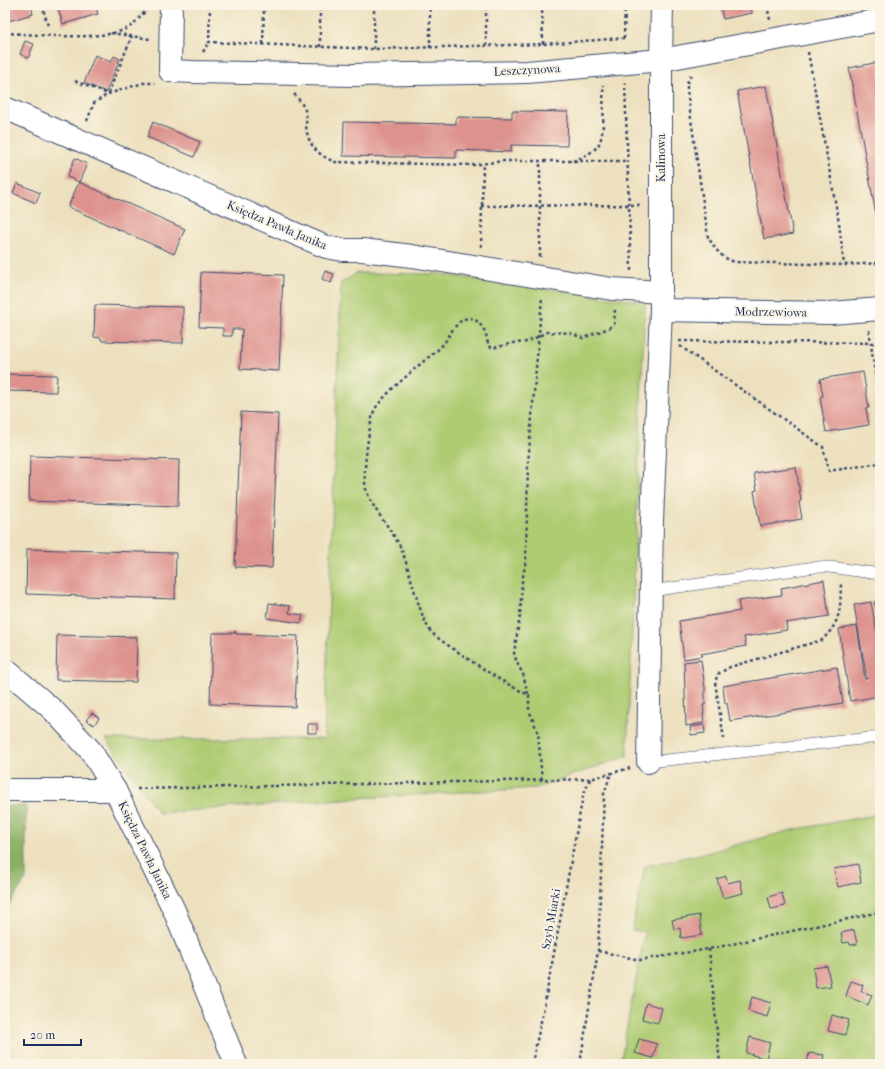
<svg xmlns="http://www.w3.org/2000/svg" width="885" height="1069" viewBox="0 0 885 1069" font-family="'IM FELL French Canon',serif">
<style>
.green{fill:#afcc73;stroke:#657e68}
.forest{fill:#8bb065;stroke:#537062}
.building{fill:#dd928e}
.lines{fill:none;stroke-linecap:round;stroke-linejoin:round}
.lane-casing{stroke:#3a4a6c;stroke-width:12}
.street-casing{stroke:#3a4a6c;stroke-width:24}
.path{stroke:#3a4a6c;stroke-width:2.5;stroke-dasharray:3 3;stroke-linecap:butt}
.lane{stroke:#fff;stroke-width:11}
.street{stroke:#fff;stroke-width:22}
.labels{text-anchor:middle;stroke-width:4;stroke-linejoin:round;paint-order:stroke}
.street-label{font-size:12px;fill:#1b2f5e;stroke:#fcf5e5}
</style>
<rect width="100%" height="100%" fill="#fcf5e5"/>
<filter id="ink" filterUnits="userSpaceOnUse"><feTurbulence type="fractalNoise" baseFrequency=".025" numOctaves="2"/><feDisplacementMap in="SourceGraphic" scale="8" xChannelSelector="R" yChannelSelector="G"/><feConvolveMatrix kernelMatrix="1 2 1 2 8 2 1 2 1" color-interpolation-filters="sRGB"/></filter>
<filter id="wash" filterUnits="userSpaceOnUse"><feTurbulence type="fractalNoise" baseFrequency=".012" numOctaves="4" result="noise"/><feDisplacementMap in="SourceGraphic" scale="16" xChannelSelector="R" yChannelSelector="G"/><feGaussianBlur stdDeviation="0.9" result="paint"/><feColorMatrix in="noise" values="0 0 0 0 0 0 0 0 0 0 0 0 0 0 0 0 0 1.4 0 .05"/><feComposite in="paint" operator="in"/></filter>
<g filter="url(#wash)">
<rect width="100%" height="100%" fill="#ece0be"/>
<g class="green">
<polygon points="357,273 440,274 645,302 627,756 536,788 342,799 159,813 106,739 324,739 341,283"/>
<polygon points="880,814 880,1064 620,1064 645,932 632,930 645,866 710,852 792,830"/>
</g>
<polygon class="forest" points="5,806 26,806 26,879 5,911"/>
<g id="blocks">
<g class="building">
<polygon points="5,5 31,5 33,14 5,22"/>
<polygon points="57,5 95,5 98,14 63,24"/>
<polygon points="120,5 133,5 133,6 121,9"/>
<polygon points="720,5 751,5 752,13 723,19"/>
<polygon points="25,41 34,44 28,58 20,54"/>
<polygon points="95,55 111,62 114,56 120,59 106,92 84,83"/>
<polygon points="879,62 880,69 880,214 876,215 849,68"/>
<polygon points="766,86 793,234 764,239 737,91"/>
<polygon points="512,111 568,112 567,146 511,145 511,152 456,150 456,158 343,156 344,122 456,124 456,117 512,118"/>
<polygon points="153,122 200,142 194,157 147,137"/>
<polygon points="75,158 87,164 79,182 67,177"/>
<polygon points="79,182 185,229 174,254 68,207"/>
<polygon points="17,183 40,193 36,203 13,193"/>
<polygon points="325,271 334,274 331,283 322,279"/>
<polygon points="201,272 283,275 279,371 240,369 242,329 232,329 232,336 223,336 223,328 199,327"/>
<polygon points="95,305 183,307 183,343 102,341 101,338 94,337"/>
<polygon points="863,372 869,408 866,408 869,425 826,432 820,397 823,396 820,379"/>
<polygon points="5,374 57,375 56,392 5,391"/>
<polygon points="241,412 278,414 272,568 235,567"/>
<polygon points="30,456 179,460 178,506 29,501"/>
<polygon points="796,467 801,501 799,502 802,519 760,526 754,491 757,490 754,473"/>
<polygon points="27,549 176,553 175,599 26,594"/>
<polygon points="824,580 829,616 786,623 787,630 744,637 746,646 701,654 702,656 684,659 679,621 740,611 738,601 782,595 781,588"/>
<polygon points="880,601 880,619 878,619 874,602"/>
<polygon points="871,602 880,649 880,696 850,701 839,629 857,626 865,679 867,679 854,605"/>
<polygon points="269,603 290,606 289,613 303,615 301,623 267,618"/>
<polygon points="235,631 236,634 298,636 295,707 210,704 212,633 235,633"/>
<polygon points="57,635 137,637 136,682 56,680"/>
<polygon points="701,660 705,688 705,705 703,705 704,714 703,714 704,723 686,726 684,662"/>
<polygon points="837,667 843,703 730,721 727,703 725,704 723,686"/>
<polygon points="92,713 99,718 94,725 86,720"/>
<rect x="308" y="724" width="9" height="9"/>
<polygon points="704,725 705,733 691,735 690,727"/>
<polygon points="858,864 861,882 838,887 834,869"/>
<polygon points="726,876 728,883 740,880 743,893 723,898 717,879"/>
<polygon points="782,893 785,906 771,909 768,897"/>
<polygon points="699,915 702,935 681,938 680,928 674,929 672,920"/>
<polygon points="854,930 857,944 850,945 849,942 843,943 841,933"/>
<polygon points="827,966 831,986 816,988 813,968"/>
<polygon points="851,981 863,985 861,991 872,995 868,1005 846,996"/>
<polygon points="752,997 771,1003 767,1017 748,1011"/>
<polygon points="646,1003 662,1008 658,1023 642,1019"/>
<polygon points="832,1015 849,1020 845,1035 828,1031"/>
<polygon points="750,1037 770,1043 766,1059 746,1053"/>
<polygon points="639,1039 657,1044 653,1058 635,1053"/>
<polygon points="809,1053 824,1055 822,1064 807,1064"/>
</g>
</g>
</g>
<g filter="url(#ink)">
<use href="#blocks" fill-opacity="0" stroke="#3a4a6c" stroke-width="1"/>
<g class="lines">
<defs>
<g id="lane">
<polyline points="651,591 815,567 829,567 880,574"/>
<polyline points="648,762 880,737"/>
</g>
<g id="street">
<polyline points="171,5 170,71 194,72 353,75 527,72 661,60 880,20"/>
<polyline points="5,108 326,247 343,250 362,250 412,256 612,289 661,292"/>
<polyline points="661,310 831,313 880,309"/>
<polyline points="5,669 53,710 91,751 115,790 174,910 236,1064"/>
<polyline points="648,762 652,521 661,310 661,60 662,5"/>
<polyline points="5,790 115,790"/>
</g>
</defs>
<use href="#lane" class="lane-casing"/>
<use href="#street" class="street-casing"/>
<g class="path">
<polyline points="42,5 48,26"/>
<polyline points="108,5 109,10"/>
<polyline points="210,5 209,42 374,49 543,44 624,38"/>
<polyline points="542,5 543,44"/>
<polyline points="767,5 770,20"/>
<path d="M5 33C35 34 107 43 131 26 138 20 144 13 150 5"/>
<polyline points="111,33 150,39"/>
<polyline points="624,38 625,5"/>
<polyline points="263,44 264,5"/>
<polyline points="486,46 486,5"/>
<polyline points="320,47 320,5"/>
<polyline points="430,48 430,5"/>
<polyline points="374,49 374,5"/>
<polyline points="203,52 209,42"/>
<polyline points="808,52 839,223 844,265"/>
<path d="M691 75 687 83V91L708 237C715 249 721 258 735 262L844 265 880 263"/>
<polyline points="75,81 108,94 132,36"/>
<polyline points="625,82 631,271"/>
<path d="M294 94C298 98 303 105 305 110 307 114 306 121 306 125 307 145 318 155 335 162L473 165 503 161H627"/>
<polyline points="87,121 94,103 108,94 143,83 155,83"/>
<path d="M573 161C582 158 590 154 597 147 606 137 603 99 603 85"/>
<polyline points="481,206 641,205"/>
<polyline points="481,247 483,164"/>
<polyline points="540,257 540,161"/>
<polyline points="869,330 880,409"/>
<polyline points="679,341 880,343"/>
<polyline points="680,346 823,447 829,471 880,463"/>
<polyline points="528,694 523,674 517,663 514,653 520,616 522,582 526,560 528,463 542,297"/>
<path d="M724 739 715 682 718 674 730 667 822 640C842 621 840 608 841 583"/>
<path d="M542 780 538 733 529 710V695C505 684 483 669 461 654 452 648 441 641 432 633 420 620 410 570 402 551 393 529 373 512 366 489 362 475 369 425 374 411 378 403 385 397 391 390 400 382 409 374 418 366 429 356 441 350 448 337 458 320 472 307 485 332 487 336 487 342 489 346L493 348 513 343 527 342 547 332 570 333 583 338 609 328 614 324 615 310"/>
<polyline points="137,789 590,779 630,768"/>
<polyline points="709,949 720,1064"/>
<polyline points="598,951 640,960 709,949 880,912"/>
<polyline points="532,1064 544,1007 583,796 590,779"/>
<polyline points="580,1064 598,951 604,794 611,773"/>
<polyline points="873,1064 880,1054"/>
</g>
<use href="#lane" class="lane"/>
<use href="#street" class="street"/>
</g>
</g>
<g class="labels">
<g class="street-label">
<text transform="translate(527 70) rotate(-3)" y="4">Leszczynowa</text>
<text transform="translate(661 158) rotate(-90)" y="4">Kalinowa</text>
<text transform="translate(277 225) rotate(23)" y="4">Księdza Pawła Janika</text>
<text transform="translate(771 312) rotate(1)" y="4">Modrzewiowa</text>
<text transform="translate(145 850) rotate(64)" y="4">Księdza Pawła Janika</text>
<text transform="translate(551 919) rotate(-80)" y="4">Szyb Miarki</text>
</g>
</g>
<rect width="885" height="1069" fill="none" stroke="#fcf5e5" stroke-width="20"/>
<path d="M24 1039v6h57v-6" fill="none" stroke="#1b2f5e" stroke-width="2"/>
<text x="30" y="1039" font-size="12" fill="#1b2f5e" stroke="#fcf5e5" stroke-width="3" paint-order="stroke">20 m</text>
</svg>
